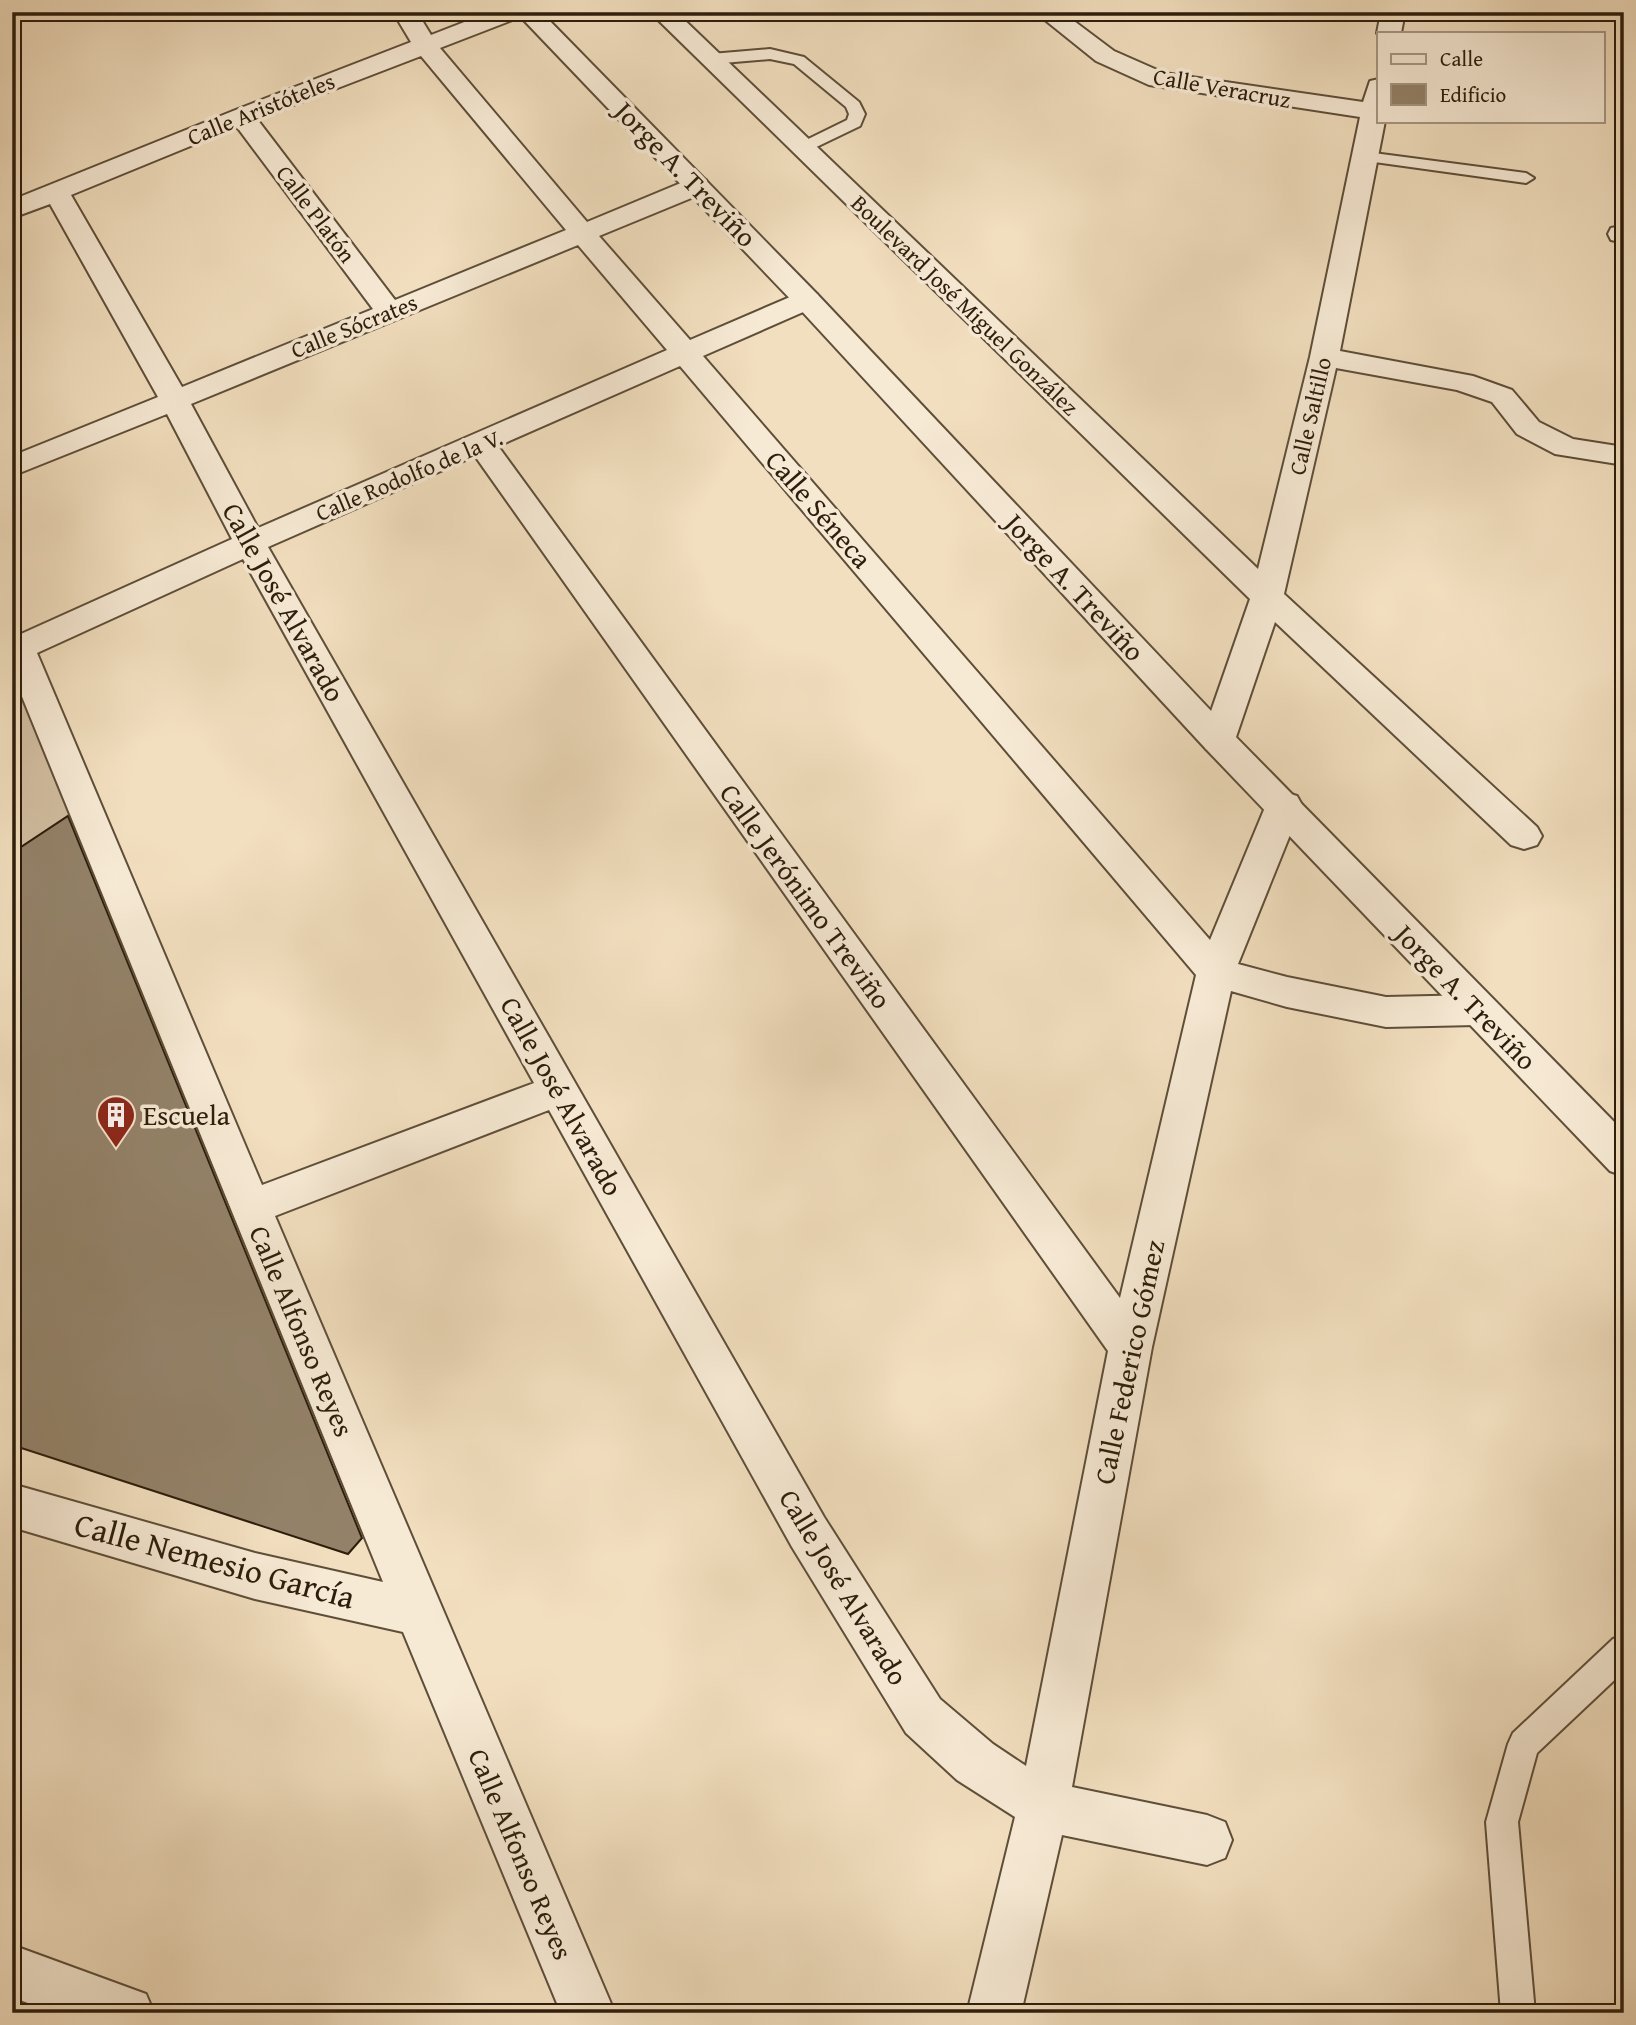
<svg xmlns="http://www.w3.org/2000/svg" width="1636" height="2025" viewBox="0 0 1636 2025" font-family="'Gentium Book Plus',serif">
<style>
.green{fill:#d1bea1;stroke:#7f6e56;stroke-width:2}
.building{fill:#938269;stroke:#2d1d0c;stroke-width:2}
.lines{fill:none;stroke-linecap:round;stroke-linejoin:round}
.service-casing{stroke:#5e4e39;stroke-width:4}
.minor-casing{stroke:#5e4e39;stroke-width:4}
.tertiary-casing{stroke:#5e4e39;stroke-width:4}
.service{fill:#f7ead5;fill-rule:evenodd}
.minor{fill:#f7ead5;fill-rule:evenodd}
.tertiary{fill:#f7ead5;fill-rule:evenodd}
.labels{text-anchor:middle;stroke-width:7;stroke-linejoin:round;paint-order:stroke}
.far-street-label{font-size:23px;fill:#2d1d0c;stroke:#f7ead5}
.street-label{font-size:28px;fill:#2d1d0c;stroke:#f7ead5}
.poi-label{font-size:28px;fill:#2d1d0c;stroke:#f7ead5;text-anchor:start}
.near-street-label{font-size:33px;fill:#2d1d0c;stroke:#f7ead5}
</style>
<rect width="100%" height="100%" fill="#f2dfbf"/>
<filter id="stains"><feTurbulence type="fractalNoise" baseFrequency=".00286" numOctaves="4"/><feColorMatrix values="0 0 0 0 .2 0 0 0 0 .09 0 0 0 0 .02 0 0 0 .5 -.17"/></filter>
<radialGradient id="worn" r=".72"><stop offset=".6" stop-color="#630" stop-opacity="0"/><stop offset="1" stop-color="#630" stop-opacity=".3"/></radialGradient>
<polygon class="green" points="12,676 75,811 12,853"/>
<polygon class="building" points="68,816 362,1538 348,1554 12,1445 12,853"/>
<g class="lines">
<defs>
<g id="service">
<polygon points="770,49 804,57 859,102 865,114 860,126 808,151 796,151 794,148 796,145 847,120 849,114 846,107 794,64 770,59 711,64 703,59 711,54"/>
<polygon points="1366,152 1526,173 1534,178 1526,183 1360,160 1358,157"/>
<polygon points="1624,1635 1624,1671 1537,1753 1518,1822 1535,2013 1501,2013 1486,1822 1508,1744 1513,1733 1613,1639"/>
</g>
<g id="minor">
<path d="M393 12H417L431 35 490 12H524L520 17 440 48 587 222 688 180 697 178 706 180 710 186 706 192 599 236 690 340 797 294 807 292 817 294 821 300 817 306 703 356 1210 940 1266 805 1271 796 1284 792 1297 796 1302 805 1238 964 1287 977 1386 997 1476 995 1490 999 1495 1010 1490 1021 1476 1025 1386 1027 1287 1007 1231 991 1152 1347 1072 1787 1207 1815 1225 1822 1232 1840 1225 1858 1207 1865 1062 1835 1021 2013H967L1015 1817 957 1780 906 1733 792 1547 549 1110 275 1216 615 2013H561L403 1632 255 1599 12 1527V1484L255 1553 383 1582 12 672V638L232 539 167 414 12 476V456L158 397 50 204 12 218V200L233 111 411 42ZM421 56 566 230 395 300 257 119ZM237 127 373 309 182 387 71 195ZM578 245 667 350 258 528 191 404ZM680 366 1196 975 1120 1298 498 446ZM475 456 1108 1351 1026 1766 993 1744 940 1699 824 1517 268 547ZM243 559 534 1083 262 1185 37 653Z"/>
<polygon points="650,12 676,12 1258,569 1310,357 1360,117 1149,85 1096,61 1035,12 1062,12 1114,51 1164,73 1363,102 1370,81 1379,79 1379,121 1385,121 1340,351 1473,376 1512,390 1539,422 1573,439 1624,447 1624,465 1555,454 1517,434 1492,402 1457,390 1336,368 1284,594 1537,827 1542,836 1537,845 1524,849 1511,845 1275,622 1235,740 1230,749 1218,752 1206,749 1201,740 1250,599"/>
<polygon points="1381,12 1405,12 1401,33 1379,33 1379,35 1377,33"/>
<polygon points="1621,226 1624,227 1624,243 1611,240 1608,234 1611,228"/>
<polygon points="12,1945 146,1994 154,2013 54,2013 12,1997"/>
</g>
<polygon id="tertiary" points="516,12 541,12 817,294 1230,731 1624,1132 1624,1176 1610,1171 1206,749 797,306"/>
</defs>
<use href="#service" class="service-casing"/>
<use href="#minor" class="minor-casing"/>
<use href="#tertiary" class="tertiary-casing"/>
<use href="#service" class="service"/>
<use href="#minor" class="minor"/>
<use href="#tertiary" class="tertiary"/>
</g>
<defs>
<symbol id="building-pin" viewBox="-11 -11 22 30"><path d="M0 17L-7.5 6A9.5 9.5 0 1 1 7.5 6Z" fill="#8f2418" stroke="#f7ead5"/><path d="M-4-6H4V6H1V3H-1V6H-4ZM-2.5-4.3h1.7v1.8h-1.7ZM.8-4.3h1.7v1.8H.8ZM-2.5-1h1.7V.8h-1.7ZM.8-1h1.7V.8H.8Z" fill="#fff"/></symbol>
</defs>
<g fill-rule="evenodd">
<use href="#building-pin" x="94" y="1093" width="44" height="60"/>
</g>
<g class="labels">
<g class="far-street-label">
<text transform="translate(1222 88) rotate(10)" y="8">Calle Veracruz</text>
<text transform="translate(261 109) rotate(-22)" y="8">Calle Aristóteles</text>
<text transform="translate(316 214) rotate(53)" y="8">Calle Platón</text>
<text transform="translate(965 305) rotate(44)" y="8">Boulevard José Miguel González</text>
<text transform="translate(354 326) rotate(-22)" y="8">Calle Sócrates</text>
<text transform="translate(1310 416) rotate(-77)" y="8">Calle Saltillo</text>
<text transform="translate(409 475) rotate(-23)" y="8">Calle Rodolfo de la V.</text>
</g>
<g class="street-label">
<text transform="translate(686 174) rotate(46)" y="10">Jorge A. Treviño</text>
<text transform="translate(819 509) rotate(49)" y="10">Calle Séneca</text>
<text transform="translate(1075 587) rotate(47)" y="10">Jorge A. Treviño</text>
<text transform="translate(284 602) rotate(61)" y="10">Calle José Alvarado</text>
<text transform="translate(806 896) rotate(54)" y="10">Calle Jerónimo Treviño</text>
<text transform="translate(1466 997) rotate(46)" y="10">Jorge A. Treviño</text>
<text transform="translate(562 1096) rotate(61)" y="10">Calle José Alvarado</text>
<text transform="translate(302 1331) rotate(67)" y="10">Calle Alfonso Reyes</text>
<text transform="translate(1129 1362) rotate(-78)" y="10">Calle Federico Gómez</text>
<text transform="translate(844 1587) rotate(59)" y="10">Calle José Alvarado</text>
<text transform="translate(521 1854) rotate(67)" y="10">Calle Alfonso Reyes</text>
</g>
<g class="poi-label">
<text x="143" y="1125">Escuela</text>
</g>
<g class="near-street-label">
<text transform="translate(215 1560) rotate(15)" y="12">Calle Nemesio García</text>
</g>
</g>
<rect width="1636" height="2025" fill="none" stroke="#f2dfbf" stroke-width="42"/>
<rect x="14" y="14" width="1608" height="1997" fill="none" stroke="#2d1d0c" stroke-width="3.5"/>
<rect x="21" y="21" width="1594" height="1983" fill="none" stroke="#2d1d0c" stroke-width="2"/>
<rect x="1377" y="32" width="228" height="91" fill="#f7ead5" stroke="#a69885" stroke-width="2"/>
<rect x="1391" y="54" width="35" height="10" fill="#f7ead5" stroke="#a69885" stroke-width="2"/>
<text x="1440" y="66" font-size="21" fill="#2d1d0c">Calle</text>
<rect x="1391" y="84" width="35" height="21" fill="#938269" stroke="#a69885" stroke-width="2"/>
<text x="1440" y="102" font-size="21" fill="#2d1d0c">Edificio</text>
<rect width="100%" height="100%" filter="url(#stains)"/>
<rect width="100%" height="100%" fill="url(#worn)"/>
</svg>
